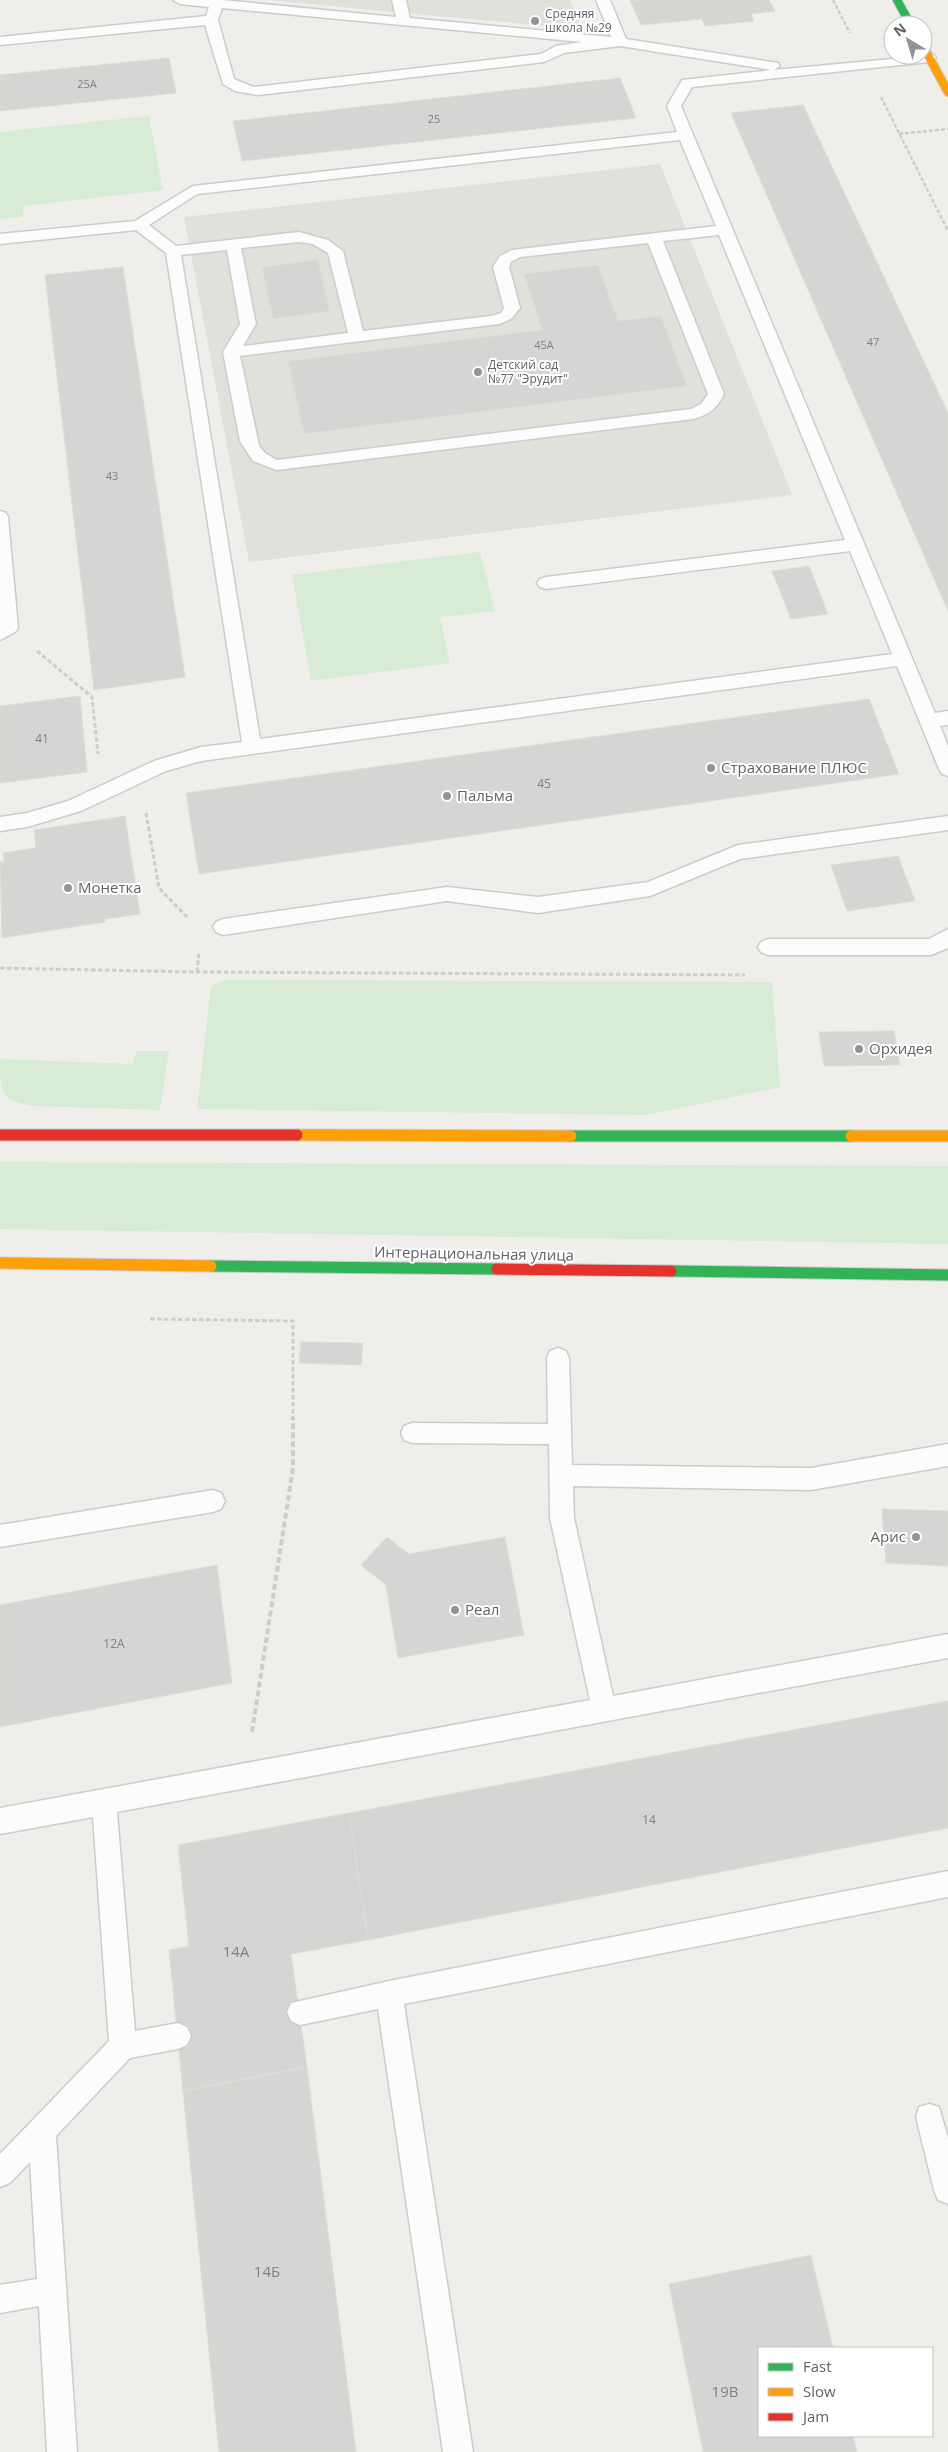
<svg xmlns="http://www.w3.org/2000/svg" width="948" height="2452" viewBox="0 0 948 2452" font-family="'Open Sans',sans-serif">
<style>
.education{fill:#e2e0da}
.green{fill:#d8ebd6}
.building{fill:#d6d5d3;stroke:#deddd9}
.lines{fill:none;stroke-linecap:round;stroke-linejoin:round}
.lane-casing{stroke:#cbcccc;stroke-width:3}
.fast-far1-casing{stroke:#cacacb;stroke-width:10}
.fast-casing{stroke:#cacacb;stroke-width:13}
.slow-far1-casing{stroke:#cacacb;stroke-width:10}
.slow-casing{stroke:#cacacb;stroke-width:13}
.jam-casing{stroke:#cacacb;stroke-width:13}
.path-far2{stroke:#cacfcc;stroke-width:2.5;stroke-dasharray:4 2;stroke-linecap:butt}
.path-far1{stroke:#cacfcc;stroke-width:3;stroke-dasharray:4.5 2.5;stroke-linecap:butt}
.path{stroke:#cacfcc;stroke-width:4;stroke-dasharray:6 3;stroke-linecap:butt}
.lane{fill:#fdfcfc;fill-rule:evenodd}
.fast-far1{stroke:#30b455;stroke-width:8}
.fast{stroke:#30b455;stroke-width:11}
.slow-far1{stroke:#ff9f0a;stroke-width:8}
.slow{stroke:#ff9f0a;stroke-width:11}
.jam{stroke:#e5322d;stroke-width:11}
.poi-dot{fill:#919496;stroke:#fff;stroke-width:2}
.labels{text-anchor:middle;stroke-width:4;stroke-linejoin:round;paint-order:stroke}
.far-number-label{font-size:11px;fill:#7e8184}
.far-poi-label{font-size:12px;fill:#5f6368;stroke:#fff;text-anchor:start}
.number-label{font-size:12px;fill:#7e8184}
.poi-label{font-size:15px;fill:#5f6368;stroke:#fff;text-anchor:start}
.street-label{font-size:15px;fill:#5f6368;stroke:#fff}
.near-number-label{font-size:15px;fill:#7e8184}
</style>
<rect width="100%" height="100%" fill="#efeeea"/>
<g class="education">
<polygon points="269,0 570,0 581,29 403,13"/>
<polygon points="660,164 792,495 249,562 184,217"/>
</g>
<g class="green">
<polygon points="149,116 163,190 24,206 22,217 0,219 0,132"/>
<polygon points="480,552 495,611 440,617 450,663 311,681 292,575"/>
<polygon points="226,980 772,982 780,1087 647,1115 197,1109 211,986"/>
<path d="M136 1051H169L160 1110 33 1106C0 1100 0 1091 0 1059L133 1064Z"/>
<polygon points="0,1162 948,1166 948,1244 0,1229"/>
</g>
<g class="building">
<polygon points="630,0 769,0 775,11 751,14 754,21 705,26 702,19 641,25"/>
<polygon points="169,58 176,93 0,111 0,75"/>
<polygon points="620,78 636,118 242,161 233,121"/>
<polygon points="803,105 948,413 948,611 731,113"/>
<polygon points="318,260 330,311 273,319 262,267"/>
<polygon points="598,265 618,321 661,316 687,386 304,434 288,361 542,330 524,274"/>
<polygon points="123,267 185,677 94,690 45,275"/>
<polygon points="809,566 828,614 791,619 772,571"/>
<polygon points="80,696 87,772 0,783 0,706"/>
<polygon points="869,699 899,774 199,874 186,793"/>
<polygon points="125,816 140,914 105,919 105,922 2,938 0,862 4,862 3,853 36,848 34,830"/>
<polygon points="898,856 915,901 847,911 831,865"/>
<polygon points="894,1031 900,1065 824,1066 819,1032"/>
<polygon points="301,1342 363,1343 361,1365 299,1363"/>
<polygon points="882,1509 948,1511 948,1566 886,1563"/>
<polygon points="387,1537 409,1554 505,1537 524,1635 398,1658 386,1585 361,1565"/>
<polygon points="217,1565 232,1683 0,1727 0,1605"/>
<polygon points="948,1701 948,1828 368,1940 349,1813"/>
<polygon points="349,1813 368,1940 291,1954 307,2067 183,2091 169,1950 189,1946 178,1845"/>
<polygon points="307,2067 356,2452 219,2452 183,2091"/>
<polygon points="811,2255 833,2348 759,2348 759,2436 853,2436 857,2452 703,2452 669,2284"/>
</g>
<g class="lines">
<defs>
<g id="lane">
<path d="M173 0H222L396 17 392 0H406L410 18 611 37 596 0H610L626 39 778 63 780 66 774 70 934 55 936 58 929 62 692 87 681 106 935 713 948 711V725L940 726 948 746V776L942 774 939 769 897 666 201 761 166 771 81 811 27 827 0 831V817L27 813 68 801 154 761 201 747 242 742 166 253 136 230 0 244V234L135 221 193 186 677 132 667 106 682 80 772 70 620 46 564 53 544 62 258 95 235 91 223 84 205 25 0 45V37L206 16 209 7 180 4ZM222 8 582 42 556 46 541 54 253 87 234 79 218 20ZM680 140 716 226 512 250 500 256 493 267 504 308 501 313 491 316 363 331 343 251 328 240 299 232 176 246 149 225 197 194ZM719 235 845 540 546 577 540 579 537 583 540 587 546 589 850 551 892 654 260 739 181 255 227 250 240 324 223 352 240 441 253 461 277 470 693 419C708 415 717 409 724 394L663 241ZM299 242 313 244 328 253 348 333 243 346 256 324 241 248ZM648 243 708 394 701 404 691 409 277 460 265 453 259 446 240 356 499 324 511 319 520 308 509 267 511 262 520 257Z"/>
<polygon points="0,511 6,513 8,517 18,628 15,632 0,640"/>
<polygon points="948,816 948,830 740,859 650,896 538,913 447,901 223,935 216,932 213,927 216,922 223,919 447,887 538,897 648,882 738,845"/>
<polygon points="948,929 948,948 931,955 768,955 761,952 758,947 761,942 768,939 929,939"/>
<polygon points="558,1348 566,1351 569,1358 572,1465 811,1468 948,1444 948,1466 811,1490 573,1486 574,1518 613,1696 948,1634 948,1658 117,1812 135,2031 178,2023 187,2027 191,2036 187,2045 178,2049 130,2058 56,2136 77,2452 47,2452 39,2306 0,2313 0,2285 37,2279 30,2162 10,2183 0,2187 0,2154 109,2041 93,1817 0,1834 0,1808 590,1700 550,1518 549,1444 412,1443 404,1440 401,1433 404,1426 412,1423 548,1424 547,1358 550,1351"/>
<polygon points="213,1490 221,1493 225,1501 221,1509 213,1512 0,1547 0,1525"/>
<polygon points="948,1871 948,1897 404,2004 473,2452 443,2452 378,2009 300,2025 291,2021 287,2012 291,2003 389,1981"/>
<polygon points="929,2104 939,2107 948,2138 948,2204 938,2200 934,2190 916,2117 919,2107"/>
</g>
<polyline id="fast-far1" points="897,0 911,25"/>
<g id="fast">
<polyline points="571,1136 851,1136"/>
<polyline points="211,1266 497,1269"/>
<polyline points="671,1271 948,1275"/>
</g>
<polyline id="slow-far1" points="923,46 948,92"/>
<g id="slow">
<polyline points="297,1135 571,1136"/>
<polyline points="851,1136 948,1136"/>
<polyline points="0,1263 211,1266"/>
</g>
<g id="jam">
<polyline points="0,1135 297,1135"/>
<polyline points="497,1269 671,1271"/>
</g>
</defs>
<use href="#lane" class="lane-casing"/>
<use href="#fast-far1" class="fast-far1-casing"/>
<use href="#fast" class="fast-casing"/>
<use href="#slow-far1" class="slow-far1-casing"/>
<use href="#slow" class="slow-casing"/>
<use href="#jam" class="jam-casing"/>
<g class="path-far2">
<polyline points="833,0 850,33"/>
<polyline points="881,97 948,231"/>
<polyline points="899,134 948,129"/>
</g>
<g class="path-far1">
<polyline points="37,651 92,697 98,754"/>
<polyline points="146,813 159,888 187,917"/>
<polyline points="0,968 197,972 745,975"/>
<polyline points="197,972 199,953"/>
<polyline points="150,1319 293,1321 293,1418"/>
</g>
<polyline class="path" points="252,1732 293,1468 293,1417"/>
<use href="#lane" class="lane"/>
<use href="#fast-far1" class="fast-far1"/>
<use href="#fast" class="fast"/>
<use href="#slow-far1" class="slow-far1"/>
<use href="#slow" class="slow"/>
<use href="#jam" class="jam"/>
</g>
<g class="poi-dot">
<circle cx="535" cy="21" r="5"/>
<circle cx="478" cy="372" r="5"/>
<circle cx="711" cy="768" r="5"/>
<circle cx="447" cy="796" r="5"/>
<circle cx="68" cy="888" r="5"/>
<circle cx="859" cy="1049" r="5"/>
<circle cx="916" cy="1537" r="5"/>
<circle cx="455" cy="1610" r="5"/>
</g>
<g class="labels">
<g class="far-number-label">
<text x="87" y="88">25А</text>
<text x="434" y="123">25</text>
<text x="873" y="346">47</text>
<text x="544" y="349">45А</text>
<text x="112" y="480">43</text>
</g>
<g class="far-poi-label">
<text x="545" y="18">Средняя<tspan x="545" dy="14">школа №29</tspan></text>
<text x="488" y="369">Детский сад<tspan x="488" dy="14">№77 "Эрудит"</tspan></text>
</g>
<g class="number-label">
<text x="42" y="743">41</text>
<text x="544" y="788">45</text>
<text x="114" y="1648">12А</text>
<text x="649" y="1824">14</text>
</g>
<g class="poi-label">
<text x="721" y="773">Страхование ПЛЮС</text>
<text x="457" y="801">Пальма</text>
<text x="78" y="893">Монетка</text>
<text x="869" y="1054">Орхидея</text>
<text x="906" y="1542" text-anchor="end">Арис</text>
<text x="465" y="1615">Реал</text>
</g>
<g class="street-label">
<text transform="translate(474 1254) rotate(1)" y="5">Интернациональная улица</text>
</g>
<g class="near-number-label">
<text x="236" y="1957">14А</text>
<text x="267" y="2277">14Б</text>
<text x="725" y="2397">19В</text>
</g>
</g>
<rect x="758" y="2347" width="175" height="90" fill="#ffffff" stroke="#bfc1c3"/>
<rect x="768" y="2363" width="25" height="8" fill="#30b455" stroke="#bfc1c3"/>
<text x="803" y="2372" font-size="15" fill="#5f6368">Fast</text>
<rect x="768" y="2388" width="25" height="8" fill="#ff9f0a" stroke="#bfc1c3"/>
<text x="803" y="2397" font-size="15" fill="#5f6368">Slow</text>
<rect x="768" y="2413" width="25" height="8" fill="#e5322d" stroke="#bfc1c3"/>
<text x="803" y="2422" font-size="15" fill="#5f6368">Jam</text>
<g transform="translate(908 40) rotate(322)"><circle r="24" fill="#ffffff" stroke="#bfc1c3"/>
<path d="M0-4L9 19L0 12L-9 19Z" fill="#919496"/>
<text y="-8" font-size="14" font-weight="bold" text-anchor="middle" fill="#5f6368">N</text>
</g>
</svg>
